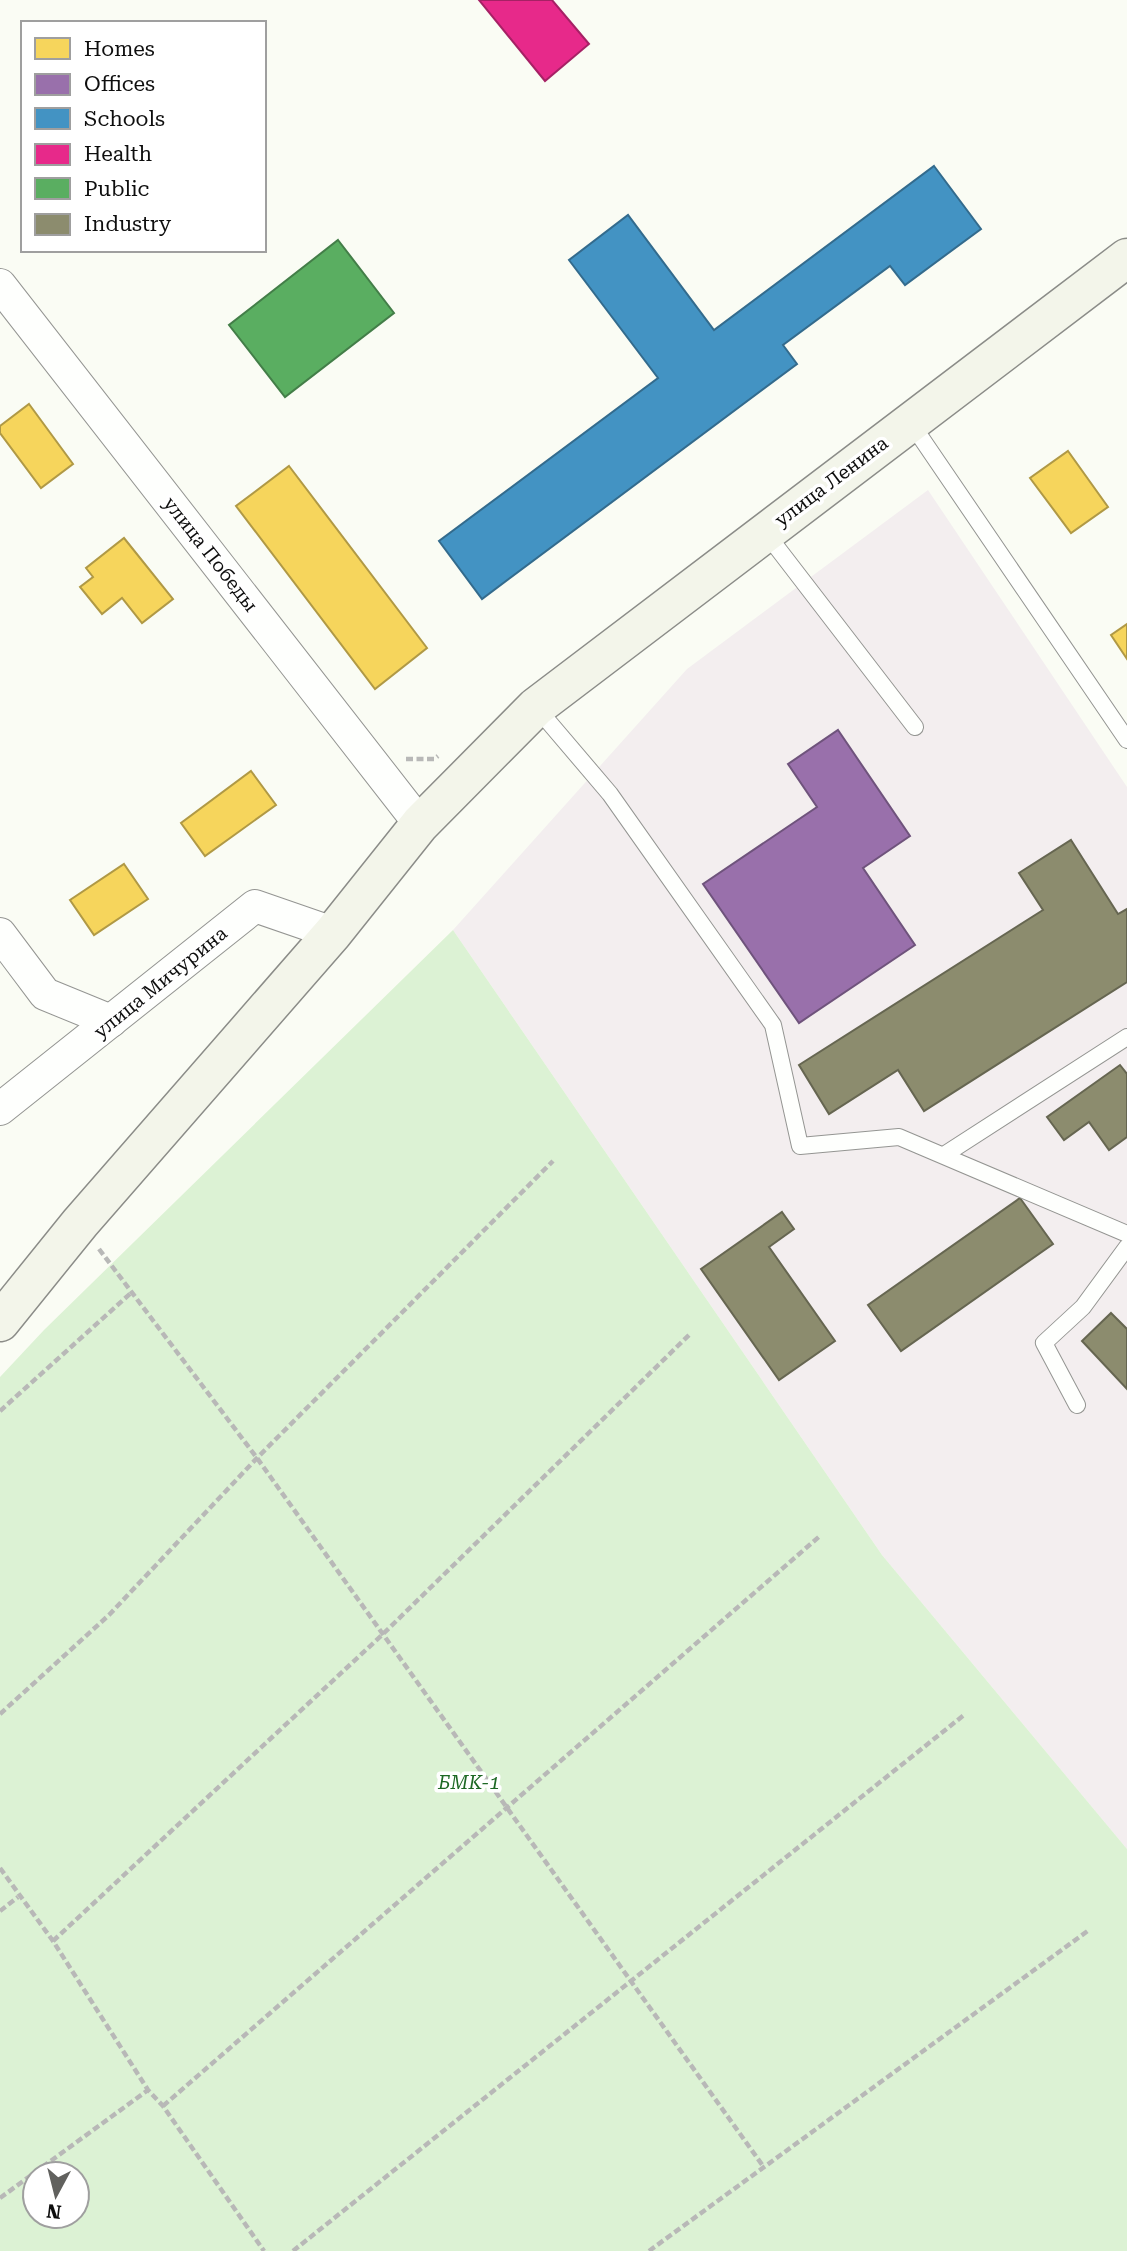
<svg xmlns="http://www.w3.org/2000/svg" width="1127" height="2251" viewBox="0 0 1127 2251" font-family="'Roboto Serif',serif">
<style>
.industrial{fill:#f3eeef}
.green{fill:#dcf2d4;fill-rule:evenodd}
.homes{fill:#f6d55c;stroke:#b09945;stroke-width:2}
.offices{fill:#9970ab;stroke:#6f537c;stroke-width:2}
.schools{fill:#4393c3;stroke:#336b8d;stroke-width:2}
.health{fill:#e7298a;stroke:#a62165;stroke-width:2}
.public{fill:#5aae61;stroke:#437e48;stroke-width:2}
.industry{fill:#8c8c6e;stroke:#666651;stroke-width:2}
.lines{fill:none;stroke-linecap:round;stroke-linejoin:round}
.lane-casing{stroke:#949592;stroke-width:18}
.street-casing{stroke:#949592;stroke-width:34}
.secondary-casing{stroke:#8b8c88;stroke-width:41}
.path{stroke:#b8b8b7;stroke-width:4.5;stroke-dasharray:7 3.5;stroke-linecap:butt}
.lane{stroke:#fefffd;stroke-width:16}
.street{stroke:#fefffd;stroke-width:32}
.secondary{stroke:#f3f5ea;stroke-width:38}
.labels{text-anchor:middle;stroke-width:7;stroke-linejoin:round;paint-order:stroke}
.street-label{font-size:19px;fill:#0e0e0e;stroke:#fff}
.park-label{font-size:19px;font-style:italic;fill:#1d6824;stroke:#fff}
</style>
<rect width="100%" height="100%" fill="#fafcf4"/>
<polygon class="industrial" points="928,490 1127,787 1127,1849 882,1555 453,930 687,669"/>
<path class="green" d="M453 930 882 1555 1127 1849V2251H0V1377L44 1330ZM35 2174H77V2216H35Z"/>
<g class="homes">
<polygon points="29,404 73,464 41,488 0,433 0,426"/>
<polygon points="1068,451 1108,507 1071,533 1030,478"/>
<polygon points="289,466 427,648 375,689 236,506"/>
<polygon points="124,538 173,599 142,623 122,598 102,614 80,587 93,577 86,568"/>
<polygon points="1127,624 1127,659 1111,635"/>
<polygon points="251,771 276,805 205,856 181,823"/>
<polygon points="124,864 148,899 94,935 70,900"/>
</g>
<polygon class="offices" points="838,730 910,836 863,868 915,945 799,1023 703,884 817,807 788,764"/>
<polygon class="schools" points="934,166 981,229 905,285 890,266 783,345 797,364 482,599 439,541 658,378 569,260 628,215 714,330"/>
<polygon class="health" points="479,0 552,0 589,44 545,81"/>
<polygon class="public" points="338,240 394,313 285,397 229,325"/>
<g class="industry">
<polygon points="1071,840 1118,914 1127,909 1127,982 924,1111 898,1070 829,1114 799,1065 1043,910 1019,873"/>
<polygon points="1120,1065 1127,1074 1127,1137 1109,1150 1089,1122 1064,1140 1047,1117"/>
<polygon points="1020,1198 1053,1244 901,1351 868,1305"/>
<polygon points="782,1212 794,1229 769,1247 835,1341 779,1380 701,1269"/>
<polygon points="1111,1313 1127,1329 1127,1389 1082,1341"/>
</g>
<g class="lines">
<defs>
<g id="lane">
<polyline points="911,423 1127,740"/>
<polyline points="765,532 915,727"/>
<polyline points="536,707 610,794 773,1025 800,1146 899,1137 1127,1234"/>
<polyline points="944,1155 1127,1037"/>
<polyline points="1077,1405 1044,1343 1083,1307 1127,1247"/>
</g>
<g id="street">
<polyline points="0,285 420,824"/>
<polyline points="0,934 45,994 111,1021"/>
<polyline points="0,1109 255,906 333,933"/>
</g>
<polyline id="secondary" points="0,1322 80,1223 333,933 420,824 536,707 1127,258"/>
</defs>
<use href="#lane" class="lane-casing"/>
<use href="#street" class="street-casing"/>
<use href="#secondary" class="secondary-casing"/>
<g class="path">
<polyline points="406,759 434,759 438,756"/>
<polyline points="99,1249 257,1458 763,2166"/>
<polyline points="0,1411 132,1292"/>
<polyline points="0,1714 109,1615 257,1458 553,1161"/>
<polyline points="0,1868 53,1941 148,2090 163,2106 264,2251"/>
<polyline points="0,1911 18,1897"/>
<polyline points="53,1941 382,1635 689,1335"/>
<polyline points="163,2106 821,1535"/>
<polyline points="0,2198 148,2090"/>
<polyline points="293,2251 964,1715"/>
<polyline points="649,2251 1089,1930"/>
</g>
<use href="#lane" class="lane"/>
<use href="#street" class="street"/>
<use href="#secondary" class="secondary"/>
</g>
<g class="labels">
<g class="street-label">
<text transform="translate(831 481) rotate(-37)" y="7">улица Ленина</text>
<text transform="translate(211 554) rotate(52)" y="7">улица Победы</text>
<text transform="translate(160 982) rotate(-39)" y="7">улица Мичурина</text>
</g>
<g class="park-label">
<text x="469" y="1789">БМК-1</text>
</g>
</g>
<rect x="21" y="21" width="245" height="231" fill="#ffffff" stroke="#9f9f9f" stroke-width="2"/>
<rect x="35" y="38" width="35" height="21" fill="#f6d55c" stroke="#9f9f9f" stroke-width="2"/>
<text x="84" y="56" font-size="21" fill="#0e0e0e">Homes</text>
<rect x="35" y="74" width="35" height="21" fill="#9970ab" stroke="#9f9f9f" stroke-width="2"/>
<text x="84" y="91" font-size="21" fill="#0e0e0e">Offices</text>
<rect x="35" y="108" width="35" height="21" fill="#4393c3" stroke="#9f9f9f" stroke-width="2"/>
<text x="84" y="126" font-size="21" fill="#0e0e0e">Schools</text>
<rect x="35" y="144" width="35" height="21" fill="#e7298a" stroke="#9f9f9f" stroke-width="2"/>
<text x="84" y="161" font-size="21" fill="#0e0e0e">Health</text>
<rect x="35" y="178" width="35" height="21" fill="#5aae61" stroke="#9f9f9f" stroke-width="2"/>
<text x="84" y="196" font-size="21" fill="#0e0e0e">Public</text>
<rect x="35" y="214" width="35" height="21" fill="#8c8c6e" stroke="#9f9f9f" stroke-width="2"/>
<text x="84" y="231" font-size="21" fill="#0e0e0e">Industry</text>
<g transform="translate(56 2195) rotate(187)"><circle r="33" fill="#ffffff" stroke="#9f9f9f" stroke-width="2"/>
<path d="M0-5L12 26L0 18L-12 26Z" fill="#61615e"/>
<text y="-10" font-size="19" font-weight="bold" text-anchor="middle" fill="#0e0e0e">N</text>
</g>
</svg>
